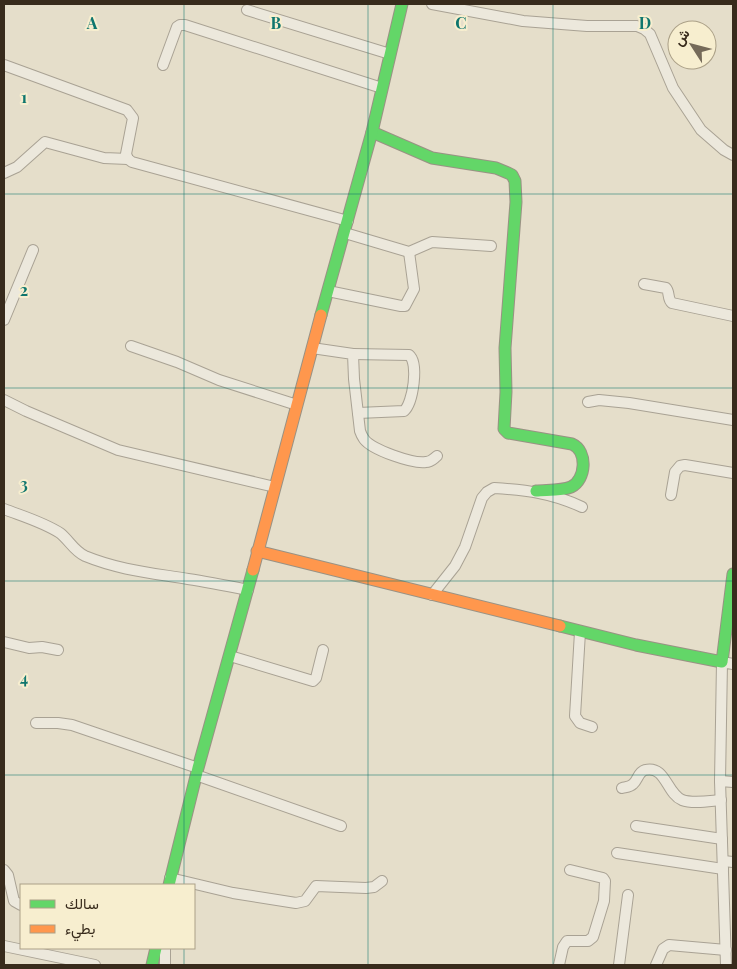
<svg xmlns="http://www.w3.org/2000/svg" width="737" height="969" viewBox="0 0 737 969" font-family="'Playfair Display',Vazirmatn,serif">
<style>
.lines{fill:none;stroke-linecap:round;stroke-linejoin:round}
.street-casing{stroke:#a9a294;stroke-width:12}
.fast-casing{stroke:#999284;stroke-width:13}
.slow-casing{stroke:#999284;stroke-width:13}
.street{stroke:#ece8dc;stroke-width:10}
.fast{stroke:#63d668;stroke-width:11}
.slow{stroke:#ff974d;stroke-width:11}
.grid{fill:none;stroke:#0f766e;stroke-width:1;stroke-opacity:0.55}
.grid-label{font-size:16px;text-anchor:middle;font-weight:bold;fill:#0f766e;stroke:#f7eecf;stroke-width:4;stroke-linejoin:round;paint-order:stroke}
</style>
<rect width="100%" height="100%" fill="#e5deca"/>
<g class="lines">
<defs>
<g id="street">
<polyline points="432,4 523,21 587,26 637,26 644,29 650,34 673,88 701,130 724,150 733,155"/>
<polyline points="247,10 390,54"/>
<polyline points="4,65 127,110 133,118 126,154 128,159 132,162 348,221"/>
<polyline points="163,65 177,27 180,25 185,25 382,88"/>
<polyline points="4,173 17,167 45,142 104,158 128,159"/>
<polyline points="345,233 409,252 432,242 491,246"/>
<path d="M644 284 666 288C670 292 667 299 672 303L733 316"/>
<polyline points="328,291 401,306 405,306 414,289 409,252"/>
<polyline points="4,320 33,250"/>
<polyline points="131,346 177,362 219,380 297,405"/>
<path d="M312 348 353 354 354 379 360 431C361 434 362 436 364 439 372 450 413 464 426 462 431 462 433 459 437 456"/>
<path d="M353 354 409 355C419 363 413 403 404 411L358 413"/>
<polyline points="4,400 26,411 118,450 275,487"/>
<polyline points="588,402 599,400 629,403 733,420"/>
<polyline points="671,495 675,472 680,466 685,465 733,473"/>
<path d="M4 509C22 516 43 522 60 533 69 540 74 551 85 556 119 570 152 573 188 579 208 582 228 586 248 590"/>
<path d="M432 595 455 566 465 547 482 498 487 492 494 488C527 490 552 493 582 507"/>
<polyline points="580,632 575,716 580,723 592,727"/>
<polyline points="4,642 29,648 42,647 58,650"/>
<polyline points="230,656 313,681 316,678 323,650"/>
<polyline points="36,723 58,723 72,725 198,768"/>
<polyline points="196,775 341,826"/>
<polyline points="720,781 733,782"/>
<path d="M622 788C626 787 630 787 633 784 638 780 638 772 645 770 666 765 666 793 682 800 693 804 709 801 721 800"/>
<polyline points="636,826 722,839"/>
<polyline points="617,853 723,869"/>
<polyline points="723,861 733,862"/>
<polyline points="4,870 8,875 14,901 21,905"/>
<polyline points="170,878 233,893 296,903 305,901 316,886 366,888 374,887 382,881"/>
<polyline points="4,946 95,965"/>
<polyline points="165,948 165,965"/>
<polyline points="559,965 563,947 567,941 588,941 593,937 604,901 605,881 603,878 570,870"/>
<polyline points="619,965 628,895"/>
<polyline points="656,965 663,949 669,945 726,950"/>
<polyline points="726,965 720,781 722,662 733,664"/>
</g>
<g id="fast">
<path d="M372 132 432 158 496 168 508 173 512 175 515 181 516 202 505 348 506 392 504 429 508 433 572 444C588 451 586 480 571 487 562 491 547 490 536 491"/>
<polyline points="321,315 372,132 402,4"/>
<polyline points="560,626 636,645 722,662 733,574"/>
<polyline points="169,885 198,768 253,570"/>
<polyline points="152,965 156,948"/>
</g>
<g id="slow">
<polyline points="257,551 560,626"/>
<polyline points="253,570 321,315"/>
</g>
</defs>
<use href="#street" class="street-casing"/>
<use href="#fast" class="fast-casing"/>
<use href="#slow" class="slow-casing"/>
<use href="#street" class="street"/>
<use href="#fast" class="fast"/>
<use href="#slow" class="slow"/>
</g>
<path class="grid" d="M184 4V885M368 4V965M553 4V965M4 194H733M4 388H733M4 581H733M4 775H733M184 948V965"/>
<g class="grid-label">
<text x="92" y="29">A</text>
<text x="276" y="29">B</text>
<text x="461" y="29">C</text>
<text x="645" y="29">D</text>
<text x="24" y="103">1</text>
<text x="24" y="296">2</text>
<text x="24" y="490">3</text>
<text x="24" y="684">4</text>
</g>
<rect width="737" height="969" fill="none" stroke="#382b1c" stroke-width="10"/>
<rect x="20" y="884" width="175" height="65" fill="#f7eecf" stroke="#aba087"/>
<rect x="30" y="900" width="25" height="8" fill="#63d668" stroke="#aba087"/>
<text x="65" y="909" font-size="15" fill="#382b1c">سالك</text>
<rect x="30" y="925" width="25" height="8" fill="#ff974d" stroke="#aba087"/>
<text x="65" y="934" font-size="15" fill="#382b1c">بطيء</text>
<g transform="translate(692 45) rotate(306)"><circle r="24" fill="#f7eecf" stroke="#aba087"/>
<path d="M0-4L9 19L0 12L-9 19Z" fill="#756a59"/>
<text y="-8" font-size="14" font-weight="bold" text-anchor="middle" fill="#382b1c">ش</text>
</g>
</svg>
